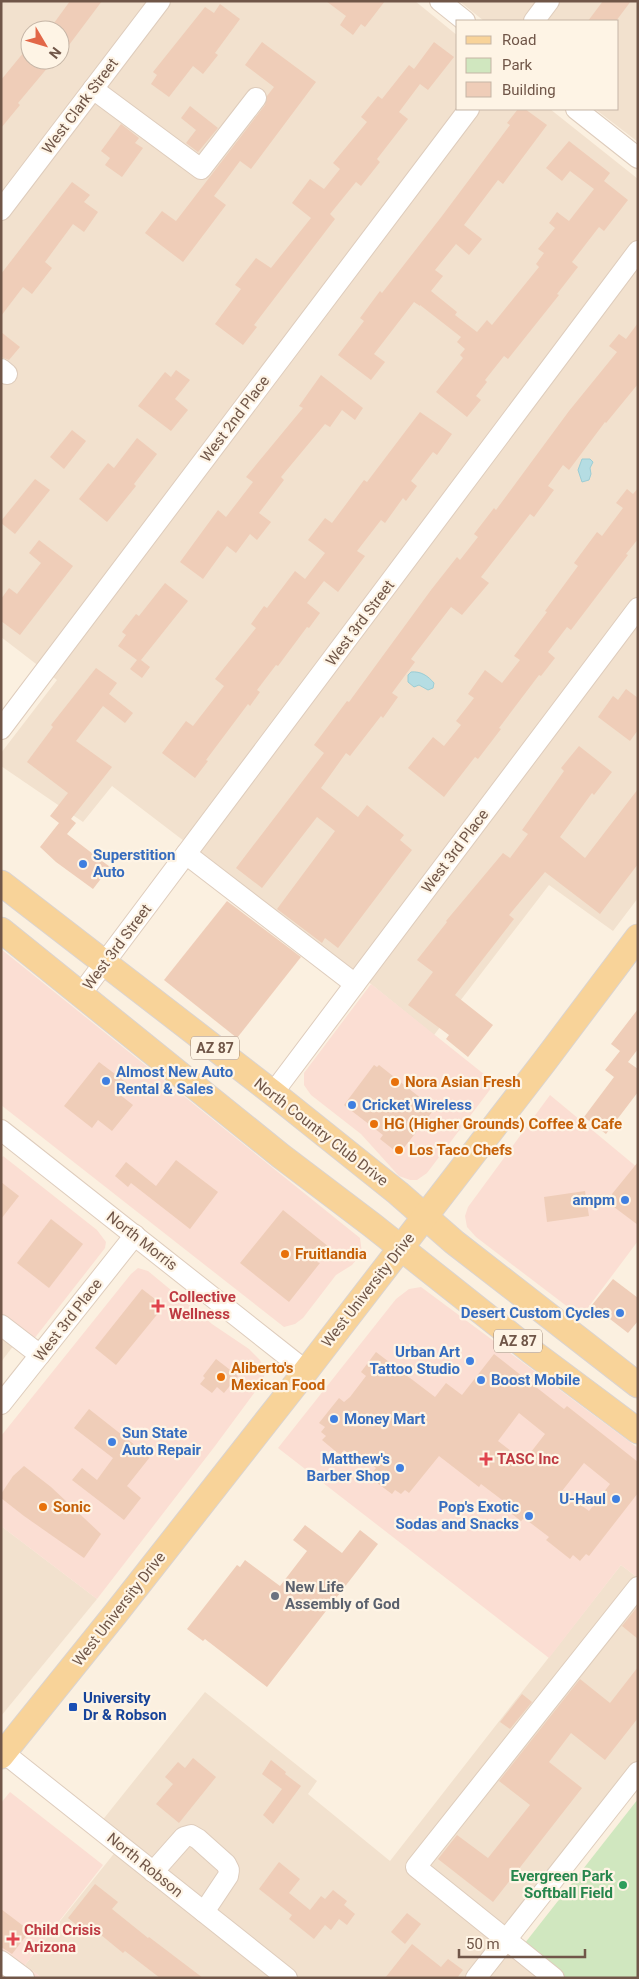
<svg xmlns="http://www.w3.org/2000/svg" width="639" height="1979" viewBox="0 0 639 1979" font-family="Roboto,sans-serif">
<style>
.residential{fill:#f2e1ce;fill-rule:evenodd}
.commercial{fill:#fbded3}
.green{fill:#d0e7bf}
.water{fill:#b5dde3;stroke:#9ccdd4}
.building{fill:#efcdb8;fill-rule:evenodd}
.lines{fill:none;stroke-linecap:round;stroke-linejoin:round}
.minor-casing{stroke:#deccbc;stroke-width:22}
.major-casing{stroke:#dad3cf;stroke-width:27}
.minor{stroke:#fff;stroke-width:20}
.major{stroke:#f8d399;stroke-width:25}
.shop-dot{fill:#3f7fe0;stroke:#fef4e5;stroke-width:2}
.food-dot{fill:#e8710a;stroke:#fef4e5;stroke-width:2}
.health-dot{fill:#e0444e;stroke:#fef4e5;stroke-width:2}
.worship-dot{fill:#6b7280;stroke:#fef4e5;stroke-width:2}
.transit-dot{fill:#1a4fb4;stroke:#fef4e5;stroke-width:2}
.leisure-dot{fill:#2e9e5b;stroke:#fef4e5;stroke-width:2}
.labels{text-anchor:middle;stroke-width:4.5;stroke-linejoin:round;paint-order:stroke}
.shield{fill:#fef4e5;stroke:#9b8577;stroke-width:1}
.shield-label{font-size:14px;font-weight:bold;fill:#705648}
.street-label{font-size:15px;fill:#705648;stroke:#fef4e5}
.shop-label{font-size:15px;font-weight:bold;fill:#366cbe;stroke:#fef4e5;text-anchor:start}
.food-label{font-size:15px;font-weight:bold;fill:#c56008;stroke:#fef4e5;text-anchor:start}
.health-label{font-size:15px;font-weight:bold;fill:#be3a42;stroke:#fef4e5;text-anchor:start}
.worship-label{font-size:15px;font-weight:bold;fill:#5b616d;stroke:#fef4e5;text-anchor:start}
.transit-label{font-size:15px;font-weight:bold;fill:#164399;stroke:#fef4e5;text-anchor:start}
.leisure-label{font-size:15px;font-weight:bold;fill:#27864d;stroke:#fef4e5;text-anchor:end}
</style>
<rect width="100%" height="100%" fill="#fbf0e0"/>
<g class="residential">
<path d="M1 1H415L458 36V109H550L638 179V898L613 931 549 885 434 1035 371 984 112 786 83 822 1 766V753L57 680 1 637ZM30 30H60V60H30Z"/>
<polygon points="459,1 638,1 638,142 595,109 618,109 618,21 484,21"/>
<polygon points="1,1335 14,1345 1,1362"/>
<polygon points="1,1526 97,1599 1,1716"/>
<polygon points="621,1565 638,1578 638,1772 501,1946 541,1978 42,1978 25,1965 120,1846 97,1827 205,1692 317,1781 308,1794 390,1861"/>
</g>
<g class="commercial">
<polygon points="1,949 360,1238 362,1253 352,1265 336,1275 303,1318 295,1324 284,1327 1,1105"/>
<polygon points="371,984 495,1083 427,1173 417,1180 410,1180 399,1176 361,1134 311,1095 304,1085 304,1073"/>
<polygon points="550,1095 638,1168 638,1241 581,1317 476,1237 467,1227 465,1216 468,1207"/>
<polygon points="3,1156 97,1230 106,1242 105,1248 30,1344 1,1321 1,1159"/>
<polygon points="138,1268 148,1271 212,1324 249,1349 260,1360 265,1371 263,1381 215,1446 97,1599 1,1526 1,1436 131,1274"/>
<polygon points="421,1287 638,1448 638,1578 621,1565 549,1658 278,1448 396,1299 409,1289"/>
<polygon points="10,1792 103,1865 25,1965 42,1978 1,1978 1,1803"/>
</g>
<polygon class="green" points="638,1799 638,1978 541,1978 514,1957"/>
<g class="water">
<polygon points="582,459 590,459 593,462 590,468 591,474 589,480 582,482 578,470"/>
<path d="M411 672C421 671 428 676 434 683L433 688 428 690 419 685 414 687 408 682V675Z"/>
</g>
<g class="building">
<polygon points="70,1 102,1 60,57 60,30 49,30"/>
<polygon points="326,1 385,1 365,27 361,24 353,35 340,25 346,16"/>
<polygon points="603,1 631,1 616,21 588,21"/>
<polygon points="220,4 240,19 215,53 218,55 203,74 193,66 169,97 151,84 157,75 153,72 205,7 214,13"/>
<polygon points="262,42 316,82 251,169 240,161 214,196 226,205 183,262 145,233 162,211 176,221 265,105 267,96 274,87 245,65"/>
<polygon points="434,42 454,57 428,90 420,84 399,112 408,119 377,159 380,162 361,186 356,182 330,214 335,219 254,325 257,327 243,345 215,324 241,289 235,285 256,258 271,268 311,218 292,203 310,179 324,189 340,169 333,163 367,122 361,117 378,96 382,99 409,65 414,69"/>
<polygon points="24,52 30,57 30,60 54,60 18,103 20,105 1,128 1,80"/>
<polygon points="190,106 218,128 198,152 186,143 196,130 181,118"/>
<polygon points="518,109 525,109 547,125 503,184 498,180 464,225 482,239 469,255 456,244 435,270 443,276 431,291 457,312 455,315 477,332 487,320 492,325 539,267 536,264 544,253 538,249 555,228 549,223 557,212 569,221 594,189 570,171 562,181 546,168 569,141 610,173 604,181 628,200 604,231 599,227 572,262 578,267 557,294 559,295 508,359 504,356 485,380 487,382 476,396 481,400 467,417 436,392 463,358 460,355 465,349 457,342 461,337 420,305 420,306 414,302 374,354 385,362 371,380 338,355 364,321 360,318 380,291 382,293 442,216 510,125 507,123"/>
<polygon points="121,124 139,138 135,143 143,148 122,177 105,165 110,158 101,151"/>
<polygon points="72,182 90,195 84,202 98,212 84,232 73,224 45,262 52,268 32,294 23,287 1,316 1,274"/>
<polygon points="638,323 638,384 606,423 605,422 569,470 563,465 548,486 554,490 534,517 530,514 481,577 489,583 462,615 451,607 411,659 415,662 392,693 398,697 383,718 381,716 350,756 346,753 321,788 358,817 367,805 404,835 400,840 412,850 338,948 325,938 322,943 277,909 335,831 317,817 262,888 236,868 324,753 314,745 347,701 349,702 431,590 457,557 460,560 478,537 474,534 494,508 496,510 569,411 617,352 609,346 619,334 626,339"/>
<polygon points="1,332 20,347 9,360 1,357"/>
<polygon points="176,370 190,380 175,399 188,410 171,431 138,406 165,372 171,377"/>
<polygon points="321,375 363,408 355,420 342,410 330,427 325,424 281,477 284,480 259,513 271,522 257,540 250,534 236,553 227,546 203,579 180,562 218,510 226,517 253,482 246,477 303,408 299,406"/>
<polygon points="420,412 452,434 437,455 433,452 411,481 417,486 406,501 403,498 385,523 381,520 357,551 365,556 338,592 324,581 307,603 320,613 309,628 307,627 278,666 276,665 257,690 260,692 250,706 248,704 206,760 208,761 195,778 162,753 186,721 193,726 224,686 215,679 256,628 251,624 264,606 267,608 295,571 305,579 325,553 308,540 325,518 332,523 364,480 367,482"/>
<polygon points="72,430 86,441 64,469 50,457"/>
<polygon points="137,438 157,454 134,484 136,486 107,522 79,499 108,463 114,468"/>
<polygon points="35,479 50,490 15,534 1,523 1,521"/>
<polygon points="638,488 638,539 626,554 628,555 571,630 567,627 548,652 555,658 541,676 539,675 499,728 501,729 478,759 475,757 444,797 408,768 433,737 444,746 461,725 456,721 474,698 468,694 485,670 502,683 520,660 514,656 547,612 545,611 578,566 574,563 597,532 602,536 623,508 616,503 627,489 633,494"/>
<polygon points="39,540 73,566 20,635 1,621 1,599 9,588 17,594 41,563 29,553"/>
<polygon points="165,583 188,601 141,660 150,667 142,678 130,669 137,660 118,646 126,635 122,632 136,614 139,616"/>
<polygon points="96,668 117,683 109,694 133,713 125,723 103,706 76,741 112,767 71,819 76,823 67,834 110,867 93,889 56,862 40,847 59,823 50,816 68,793 27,762 53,727 51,725"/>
<polygon points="626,689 638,698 638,730 630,741 598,717 613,696 618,700"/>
<polygon points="579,746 612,772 594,795 592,793 560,837 585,858 638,789 638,864 600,914 545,872 509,915 514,919 455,995 493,1025 468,1057 446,1039 449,1035 408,1005 433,972 417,960 447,922 446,921 503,853 510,858 528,834 522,830 564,771 561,768"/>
<polygon points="227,901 301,957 237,1038 164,980"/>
<polygon points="638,1009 638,1049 628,1062 638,1069 638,1092 606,1134 584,1117 614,1077 605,1070 620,1051 611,1044"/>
<polygon points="99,1062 127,1083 119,1094 133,1105 112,1131 98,1120 92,1128 64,1106"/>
<polygon points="374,1065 377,1067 379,1065 432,1107 430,1110 432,1112 399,1154 380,1139 383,1135 344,1105"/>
<polygon points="176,1160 218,1192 190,1229 131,1183 128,1187 115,1176 126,1162 156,1186"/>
<polygon points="638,1162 638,1225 614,1207 612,1194"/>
<polygon points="1,1182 19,1196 1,1219"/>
<polygon points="585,1191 589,1216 547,1222 544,1197"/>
<polygon points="283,1210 329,1247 317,1262 320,1263 289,1302 240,1263"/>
<polygon points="51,1219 83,1244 49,1288 17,1263"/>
<polygon points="613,1279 638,1298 638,1321 628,1333 592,1305"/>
<polygon points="142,1289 164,1306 116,1365 95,1348"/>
<path d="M376 1352 435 1397 446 1383 462 1395 494 1354 564 1409 567 1406 638 1462V1493L589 1556 586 1554 580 1561 573 1555 570 1559 546 1540 549 1537 524 1518 521 1521 503 1507 506 1503 481 1484 479 1487 439 1456 409 1493 405 1490 401 1494 395 1490 392 1494 373 1480 376 1476 372 1473 376 1468 354 1450 350 1455 344 1450 340 1455 322 1440 326 1436 321 1432 325 1427 319 1423 339 1398 344 1402 350 1397 366 1376 361 1372ZM519 1413 545 1434 524 1461 498 1441ZM584 1463 610 1484 589 1511 562 1491Z"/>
<polygon points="216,1359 238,1376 224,1393 217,1387 212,1393 200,1384 205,1378 203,1376"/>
<polygon points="89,1409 150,1457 127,1486 141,1498 124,1520 72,1480 82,1468 97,1480 113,1458 74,1428"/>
<polygon points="24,1466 51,1487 101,1534 84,1558 24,1516 1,1498 1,1494 13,1476"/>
<polygon points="305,1525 342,1553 360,1530 378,1544 267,1687 205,1639 203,1641 187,1629 237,1565 240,1567 245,1560 280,1586 307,1551 293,1540"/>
<polygon points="638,1606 638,1639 622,1626"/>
<polygon points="638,1667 638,1718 605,1760 571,1733 549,1762 582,1788 493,1902 438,1859 457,1835 488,1858 530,1805 499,1781 580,1679 610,1703"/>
<polygon points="522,1694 532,1702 510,1729 500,1722"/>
<polygon points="193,1758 216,1777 179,1823 156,1804 173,1784 165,1777 178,1762 185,1768"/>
<polygon points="271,1760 286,1772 285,1774 301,1786 273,1824 263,1815 282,1789 262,1774"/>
<polygon points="279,1862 300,1879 289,1893 310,1910 321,1896 325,1899 333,1890 347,1901 344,1905 355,1914 347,1925 339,1919 331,1930 325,1925 314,1939 289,1919 292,1915 259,1889"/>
<polygon points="95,1884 118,1902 112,1909 148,1938 149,1937 203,1978 160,1978 125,1951 123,1953 95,1930 90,1936 68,1918"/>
<polygon points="1,1909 30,1931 12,1954 1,1947"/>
<polygon points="407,1913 421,1924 405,1944 391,1932"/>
<polygon points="412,1944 441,1967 448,1959 463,1970 457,1978 385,1978"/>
</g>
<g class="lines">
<defs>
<g id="minor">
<polyline points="440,1 465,21"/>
<polyline points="534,21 549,1"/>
<polyline points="93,89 201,169 256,98"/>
<polyline points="576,109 638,158"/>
<polyline points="1,210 160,1"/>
<polyline points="1,369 7,374"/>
<polyline points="1,729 469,109"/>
<polyline points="186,854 355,984"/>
<polyline points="81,994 638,251"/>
<polyline points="273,1093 638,608"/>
<polyline points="1,1130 306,1371"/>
<polyline points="1,1325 40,1355"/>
<polyline points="1,1404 135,1235"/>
<polyline points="4,1753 287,1978"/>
<polyline points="153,1872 184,1837 191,1835 198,1839 226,1864 229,1870 228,1876 204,1912"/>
<polyline points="1,1961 24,1978"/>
<polyline points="476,1978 638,1772"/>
<polyline points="554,1978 416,1867 638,1587"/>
</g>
<g id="major">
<polyline points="1,883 273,1093 398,1193 454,1242 638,1385"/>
<polyline points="1,930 281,1156 372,1225 531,1351 638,1431"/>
<polyline points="1,1756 116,1613 306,1371 544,1062 638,937"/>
</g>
</defs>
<use href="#minor" class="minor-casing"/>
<use href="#major" class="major-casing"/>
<use href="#minor" class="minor"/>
<use href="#major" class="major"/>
</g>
<g class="shop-dot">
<circle cx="83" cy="864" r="5"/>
<circle cx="106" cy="1081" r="5"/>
<circle cx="352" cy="1105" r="5"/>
<circle cx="625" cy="1200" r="5"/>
<circle cx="620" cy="1313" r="5"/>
<circle cx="470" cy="1361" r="5"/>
<circle cx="481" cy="1380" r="5"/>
<circle cx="334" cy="1419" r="5"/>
<circle cx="112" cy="1442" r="5"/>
<circle cx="400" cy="1468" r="5"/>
<circle cx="616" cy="1499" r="5"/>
<circle cx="529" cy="1516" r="5"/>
</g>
<g class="food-dot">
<circle cx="395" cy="1082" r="5"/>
<circle cx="374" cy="1124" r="5"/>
<circle cx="399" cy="1150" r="5"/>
<circle cx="285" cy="1254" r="5"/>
<circle cx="221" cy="1377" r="5"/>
<circle cx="43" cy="1507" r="5"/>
</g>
<g class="health-dot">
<path d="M155.5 1298.5h5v5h5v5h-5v5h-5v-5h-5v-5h5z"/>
<path d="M483.5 1451.5h5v5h5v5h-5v5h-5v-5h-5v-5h5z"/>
<path d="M10.5 1931.5h5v5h5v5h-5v5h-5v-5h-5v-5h5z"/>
</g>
<circle class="worship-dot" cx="275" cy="1596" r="5"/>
<rect class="transit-dot" x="68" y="1702" width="10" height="10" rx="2.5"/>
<circle class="leisure-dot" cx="623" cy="1885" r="5"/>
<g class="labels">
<g class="shield">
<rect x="191" y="1036.5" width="48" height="23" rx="4"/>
<rect x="494" y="1329.5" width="48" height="23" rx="4"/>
</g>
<g class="shield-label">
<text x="215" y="1053">AZ 87</text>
<text x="518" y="1346">AZ 87</text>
</g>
<g class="street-label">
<text transform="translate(80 106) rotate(-53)" y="5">West Clark Street</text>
<text transform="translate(235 419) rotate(-53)" y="5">West 2nd Place</text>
<text transform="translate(360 623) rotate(-53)" y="5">West 3rd Street</text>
<text transform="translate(455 851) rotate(-53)" y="5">West 3rd Place</text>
<text transform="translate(117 947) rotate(-53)" y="5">West 3rd Street</text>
<text transform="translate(321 1132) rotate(38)" y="5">North Country Club Drive</text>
<text transform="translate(142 1241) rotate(38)" y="5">North Morris</text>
<text transform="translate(368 1290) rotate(-52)" y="5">West University Drive</text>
<text transform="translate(68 1320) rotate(-52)" y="5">West 3rd Place</text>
<text transform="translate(119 1609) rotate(-52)" y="5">West University Drive</text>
<text transform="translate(145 1865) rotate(39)" y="5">North Robson</text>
</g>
<g class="shop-label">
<text x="93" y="860">Superstition<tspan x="93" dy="17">Auto</tspan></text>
<text x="116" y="1077">Almost New Auto<tspan x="116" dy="17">Rental &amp; Sales</tspan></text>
<text x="362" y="1110">Cricket Wireless</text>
<text x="615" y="1205" text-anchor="end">ampm</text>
<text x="610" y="1318" text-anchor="end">Desert Custom Cycles</text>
<text x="460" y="1357" text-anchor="end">Urban Art<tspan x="460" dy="17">Tattoo Studio</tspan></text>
<text x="491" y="1385">Boost Mobile</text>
<text x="344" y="1424">Money Mart</text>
<text x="122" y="1438">Sun State<tspan x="122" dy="17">Auto Repair</tspan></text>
<text x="390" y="1464" text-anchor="end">Matthew's<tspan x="390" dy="17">Barber Shop</tspan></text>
<text x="606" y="1504" text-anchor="end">U-Haul</text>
<text x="519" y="1512" text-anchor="end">Pop's Exotic<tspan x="519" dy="17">Sodas and Snacks</tspan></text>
</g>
<g class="food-label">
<text x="405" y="1087">Nora Asian Fresh</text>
<text x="384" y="1129">HG (Higher Grounds) Coffee &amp; Cafe</text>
<text x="409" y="1155">Los Taco Chefs</text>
<text x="295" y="1259">Fruitlandia</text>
<text x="231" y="1373">Aliberto's<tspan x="231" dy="17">Mexican Food</tspan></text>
<text x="53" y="1512">Sonic</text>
</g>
<g class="health-label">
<text x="169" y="1302">Collective<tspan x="169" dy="17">Wellness</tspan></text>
<text x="497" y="1464">TASC Inc</text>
<text x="24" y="1935">Child Crisis<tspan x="24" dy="17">Arizona</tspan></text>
</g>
<g class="worship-label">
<text x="285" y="1592">New Life<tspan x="285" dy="17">Assembly of God</tspan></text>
</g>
<g class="transit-label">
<text x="83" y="1703">University<tspan x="83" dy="17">Dr &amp; Robson</tspan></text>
</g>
<g class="leisure-label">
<text x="613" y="1881">Evergreen Park<tspan x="613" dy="17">Softball Field</tspan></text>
</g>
</g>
<rect width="639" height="1979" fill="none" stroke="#705648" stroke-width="5"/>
<rect x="456" y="20" width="162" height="90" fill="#fef4e5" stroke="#c5b5a6"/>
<rect x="466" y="36" width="25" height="8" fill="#f8d399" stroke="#c5b5a6"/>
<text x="502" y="45" font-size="15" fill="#705648">Road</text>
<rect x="466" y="58" width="25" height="15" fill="#d0e7bf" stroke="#c5b5a6"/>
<text x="502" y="70" font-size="15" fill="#705648">Park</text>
<rect x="466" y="82" width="25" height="15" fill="#efcdb8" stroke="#c5b5a6"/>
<text x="502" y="95" font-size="15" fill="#705648">Building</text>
<g transform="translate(45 45) rotate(128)"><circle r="24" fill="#fef4e5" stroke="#c5b5a6"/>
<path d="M0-4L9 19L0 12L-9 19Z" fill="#e26748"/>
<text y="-8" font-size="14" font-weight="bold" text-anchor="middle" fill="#705648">N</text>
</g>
<path d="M459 1949v8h126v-8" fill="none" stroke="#705648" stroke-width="2.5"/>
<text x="466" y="1949" font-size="15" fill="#705648" stroke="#fef4e5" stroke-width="4" paint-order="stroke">50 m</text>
</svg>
